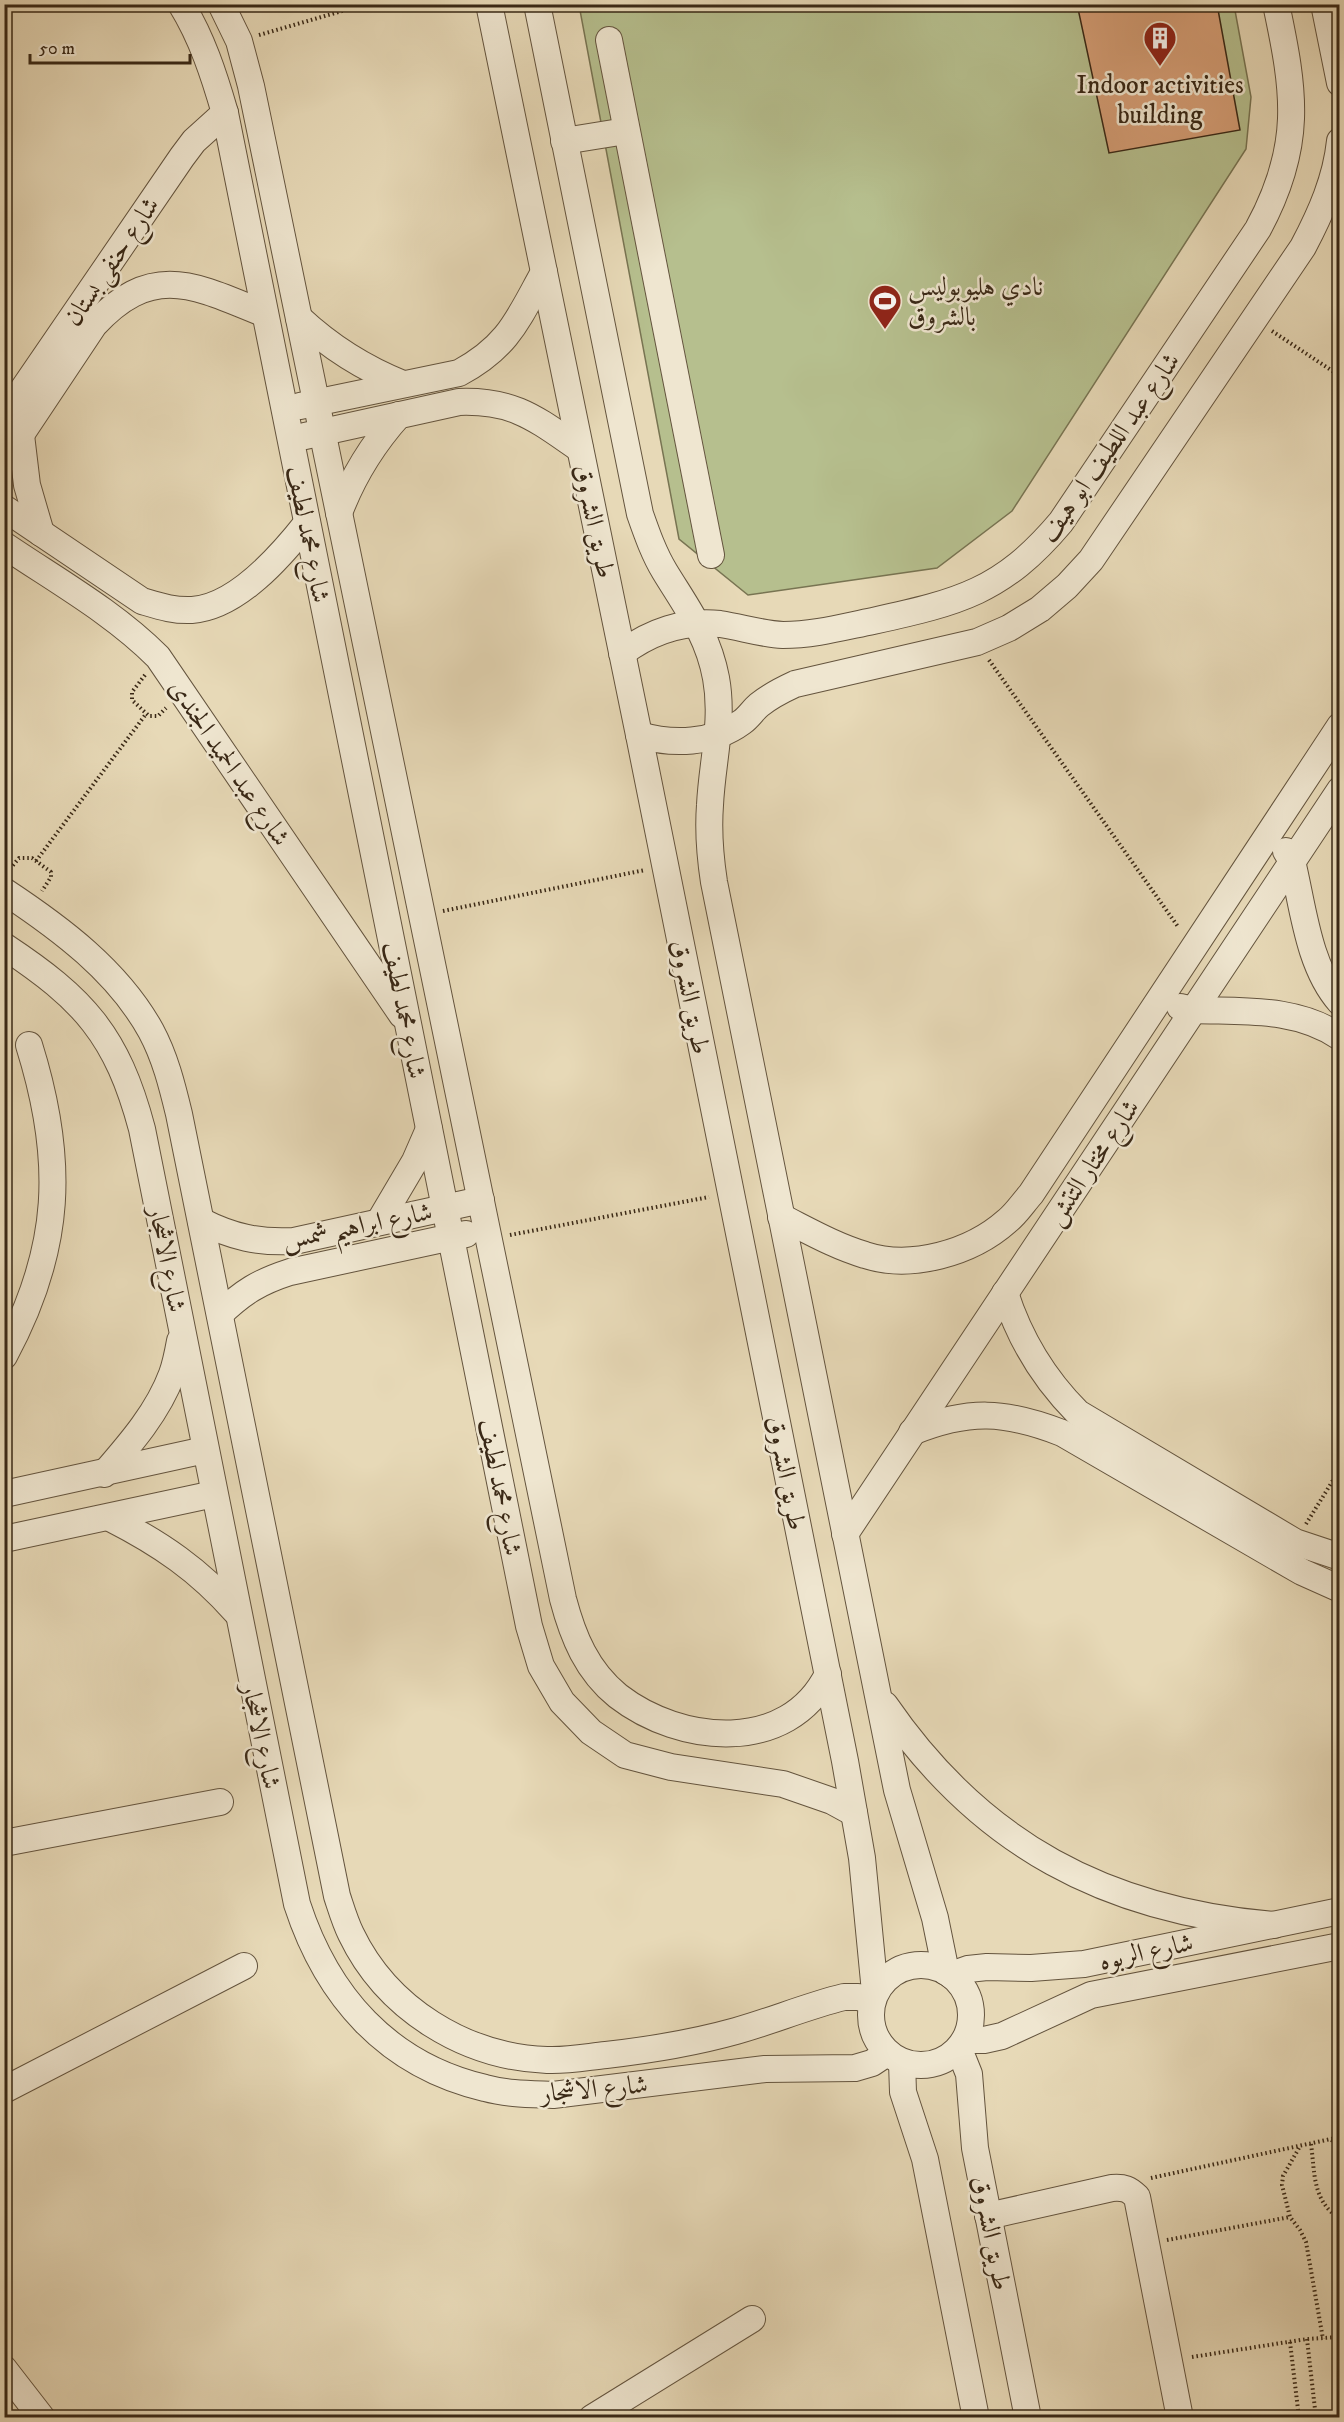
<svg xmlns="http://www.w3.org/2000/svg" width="1344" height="2422" viewBox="0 0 1344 2422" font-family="'IM FELL DW Pica',Amiri,serif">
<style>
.green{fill:#b6bf8e;stroke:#787452;stroke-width:1.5}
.building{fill:#d59e76;stroke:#392816;stroke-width:1.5}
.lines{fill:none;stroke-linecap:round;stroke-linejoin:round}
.minor-casing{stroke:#64543e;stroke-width:28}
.path{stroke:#392816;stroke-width:4;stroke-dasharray:1.5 3;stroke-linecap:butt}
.minor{stroke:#efe6d0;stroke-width:26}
.labels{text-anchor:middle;stroke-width:5;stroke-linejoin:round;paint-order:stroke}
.poi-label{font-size:26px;fill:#392816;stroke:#efe6d0}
.street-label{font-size:26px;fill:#392816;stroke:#efe6d0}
</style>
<rect width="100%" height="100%" fill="#e7d9b7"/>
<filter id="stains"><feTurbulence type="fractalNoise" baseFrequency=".00333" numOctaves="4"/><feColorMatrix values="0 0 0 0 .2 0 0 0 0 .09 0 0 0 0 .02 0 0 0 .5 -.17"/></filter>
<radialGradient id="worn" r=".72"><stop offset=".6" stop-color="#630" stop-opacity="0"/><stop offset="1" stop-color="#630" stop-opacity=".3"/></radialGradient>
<polygon class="green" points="579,5 1234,5 1251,97 1246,149 1012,511 937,568 748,595 679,539"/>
<polygon class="building" points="1077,4 1217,4 1240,130 1109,153"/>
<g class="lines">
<defs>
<g id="minor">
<path d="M181 4C202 38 214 75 225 113L529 1626 541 1666 562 1702 591 1732 625 1755 671 1767 783 1784 832 1801 854 1813"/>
<path d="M221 4 239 41 251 86 563 1599C573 1637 587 1671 618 1696 680 1744 788 1755 828 1674"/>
<polyline points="489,4 639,735 845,1761 862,1858 875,1992"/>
<path d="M537 4 640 514C647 534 654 554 665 572 687 608 708 635 716 678 724 721 712 762 710 805 708 831 710 856 714 882L897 1790 935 1918 946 1972"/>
<polyline points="1324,4 1340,83"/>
<polyline points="609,40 711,555"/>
<polyline points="564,141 626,131"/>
<path d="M299 318C331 348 363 368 403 384"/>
<path d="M300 406 459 373C509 346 518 319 544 272"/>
<polyline points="4,417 182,157 194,141 225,113"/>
<polyline points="21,435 27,485 41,533"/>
<path d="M305 436 459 402C515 400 536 419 580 449"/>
<path d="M4 460 94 325C153 261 196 286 265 314"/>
<path d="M4 508 142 601C159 606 174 611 192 610 237 607 281 556 307 523"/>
<path d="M339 513C353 476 372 445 399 415"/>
<path d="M4 545C57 581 113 612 158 657L402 1015"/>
<path d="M622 653C650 632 684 620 720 624 741 627 761 634 783 635 814 635 843 627 873 621 959 602 1002 592 1061 522L1258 229C1303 146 1295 93 1276 4"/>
<path d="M639 735C673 745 712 744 742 722 749 717 753 710 759 705 770 696 782 690 795 684L977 642 1009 628 1040 609 1067 586 1091 560 1303 247C1321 213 1336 179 1340 141"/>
<path d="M1286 851 1292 861C1303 906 1308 966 1340 1002"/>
<path d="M4 891C60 928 118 971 151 1031 165 1057 172 1085 179 1114L337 1896C341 1908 345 1922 351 1934 387 2009 465 2057 547 2060 567 2061 587 2057 606 2055 650 2050 693 2043 736 2031 772 2021 807 2006 844 1997H858L872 2000"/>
<path d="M4 946C84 999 117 1035 142 1129L297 1904C327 1996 387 2065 485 2088 507 2094 530 2094 553 2095L765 2069 855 2068 872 2063 887 2053"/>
<path d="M1180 1007 1193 1010C1244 1012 1296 1007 1340 1037"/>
<path d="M781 1217C809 1231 835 1246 865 1255 911 1270 971 1253 1007 1221 1016 1214 1023 1203 1031 1194L1340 726"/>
<path d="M201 1221C232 1237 259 1243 294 1241L481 1200"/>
<polyline points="379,1222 415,1161 429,1129"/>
<path d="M1005 1293C1020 1340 1043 1378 1078 1413L1295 1542 1340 1557"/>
<path d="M220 1314C243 1292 259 1282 290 1272L466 1234"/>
<path d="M4 1356C62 1249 65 1160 29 1045"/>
<path d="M912 1432C969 1409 1005 1411 1062 1433L1302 1572 1340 1589"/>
<path d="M104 1474C130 1444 158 1412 172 1374 176 1363 178 1352 180 1341"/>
<polyline points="4,1494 205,1450"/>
<path d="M110 1518C161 1544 199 1570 236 1612"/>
<polyline points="845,1534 1340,790"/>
<polyline points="4,1539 214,1494"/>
<path d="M885 1705C981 1845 1107 1911 1274 1925"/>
<polyline points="4,1843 220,1802"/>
<circle cx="921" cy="2015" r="50"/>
<polyline points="951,1975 968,1969 987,1967 1031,1968 1084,1964 1340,1911"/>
<polyline points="965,2040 984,2040 1002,2036 1091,1995 1340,1946"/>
<polyline points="959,2049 969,2074 975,2148 1028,2418"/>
<polyline points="902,2062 903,2092 925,2159 976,2418"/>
<polyline points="4,2090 244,1966"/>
<path d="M988 2216 1112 2188C1124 2187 1129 2189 1137 2197L1180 2418"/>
<polyline points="4,2369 42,2418"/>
<polyline points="592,2418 752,2319"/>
</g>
</defs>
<use href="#minor" class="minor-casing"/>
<g class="path">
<polyline points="259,35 366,4"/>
<polyline points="1272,331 1340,376"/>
<polyline points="989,660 1179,928"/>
<polyline points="145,675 132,692 132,700 149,716 158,716 166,708"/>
<polyline points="36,861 146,714"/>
<polyline points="10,869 19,858 32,858 51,872 51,877 42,891"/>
<polyline points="443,911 645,870"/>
<polyline points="510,1235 709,1197"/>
<polyline points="1306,1524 1340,1469"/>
<polyline points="1331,2140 1340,2144"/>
<path d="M1311 2144C1315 2173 1312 2201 1340 2219"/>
<polyline points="1299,2148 1283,2176 1282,2185 1290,2217 1300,2230 1306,2242 1323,2339"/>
<polyline points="1151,2178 1340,2137"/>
<polyline points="1167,2240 1290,2217"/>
<polyline points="1307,2339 1316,2418"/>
<polyline points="1290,2342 1299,2418"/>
<polyline points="1192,2357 1307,2339 1340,2337"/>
</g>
<use href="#minor" class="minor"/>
</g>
<defs>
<symbol id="building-pin" viewBox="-11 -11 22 30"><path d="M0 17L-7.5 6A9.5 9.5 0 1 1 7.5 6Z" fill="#8f2418" stroke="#efe6d0"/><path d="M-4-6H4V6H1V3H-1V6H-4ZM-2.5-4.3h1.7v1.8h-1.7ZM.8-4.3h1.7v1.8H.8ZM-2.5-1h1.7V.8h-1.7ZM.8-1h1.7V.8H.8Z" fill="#fff"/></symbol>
<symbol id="stadium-pin" viewBox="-11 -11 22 30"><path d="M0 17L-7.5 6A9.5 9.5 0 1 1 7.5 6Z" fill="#8f2418" stroke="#efe6d0"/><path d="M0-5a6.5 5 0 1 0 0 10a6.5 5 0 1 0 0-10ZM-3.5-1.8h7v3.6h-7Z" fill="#fff"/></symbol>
</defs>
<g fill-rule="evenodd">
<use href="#building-pin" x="1141" y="19" width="38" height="52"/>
<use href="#stadium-pin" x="866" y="282" width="38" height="52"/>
</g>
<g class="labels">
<g class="poi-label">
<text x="1160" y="93">Indoor activities<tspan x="1160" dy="30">building</tspan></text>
<text x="908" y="295" text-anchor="start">نادي هليوبوليس<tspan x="908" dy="30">بالشروق</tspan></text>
</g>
<g class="street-label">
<text transform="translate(111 261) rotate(-56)" y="9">شارع حنفى بستان</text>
<text transform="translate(1109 447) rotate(-55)" y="9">شارع عبد اللطيف ابو هيف</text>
<text transform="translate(595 521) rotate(78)" y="9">طريق الشروق</text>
<text transform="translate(309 534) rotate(79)" y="9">شارع محمد لطيف</text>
<text transform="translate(230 762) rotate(56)" y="9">شارع عبد الحميد الجندى</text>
<text transform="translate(691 997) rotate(79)" y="9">طريق الشروق</text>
<text transform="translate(405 1010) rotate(79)" y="9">شارع محمد لطيف</text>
<text transform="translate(1092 1162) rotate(-56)" y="9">شارع مختار التتش</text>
<text transform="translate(357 1225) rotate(-11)" y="9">شارع ابراهيم شمس</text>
<text transform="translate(168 1259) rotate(79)" y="9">شارع الاشجار</text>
<text transform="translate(787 1473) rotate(79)" y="9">طريق الشروق</text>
<text transform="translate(501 1487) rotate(79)" y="9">شارع محمد لطيف</text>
<text transform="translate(262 1736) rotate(78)" y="9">شارع الاشجار</text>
<text transform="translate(1146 1951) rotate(-12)" y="9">شارع الربوه</text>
<text transform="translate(594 2088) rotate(-5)" y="9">شارع الاشجار</text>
<text transform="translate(992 2233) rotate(79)" y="9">طريق الشروق</text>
</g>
</g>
<rect width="1344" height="2422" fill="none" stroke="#e7d9b7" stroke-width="24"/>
<rect x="6" y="6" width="1332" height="2410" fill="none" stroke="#392816" stroke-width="3"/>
<rect x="12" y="12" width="1320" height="2398" fill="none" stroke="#392816" stroke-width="1.5"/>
<path d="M30 54v9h160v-9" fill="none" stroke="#392816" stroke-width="3"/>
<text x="39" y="54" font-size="18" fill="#392816" stroke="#efe6d0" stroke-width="4.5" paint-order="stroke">50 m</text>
<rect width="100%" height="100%" filter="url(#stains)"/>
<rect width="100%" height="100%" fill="url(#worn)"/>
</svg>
